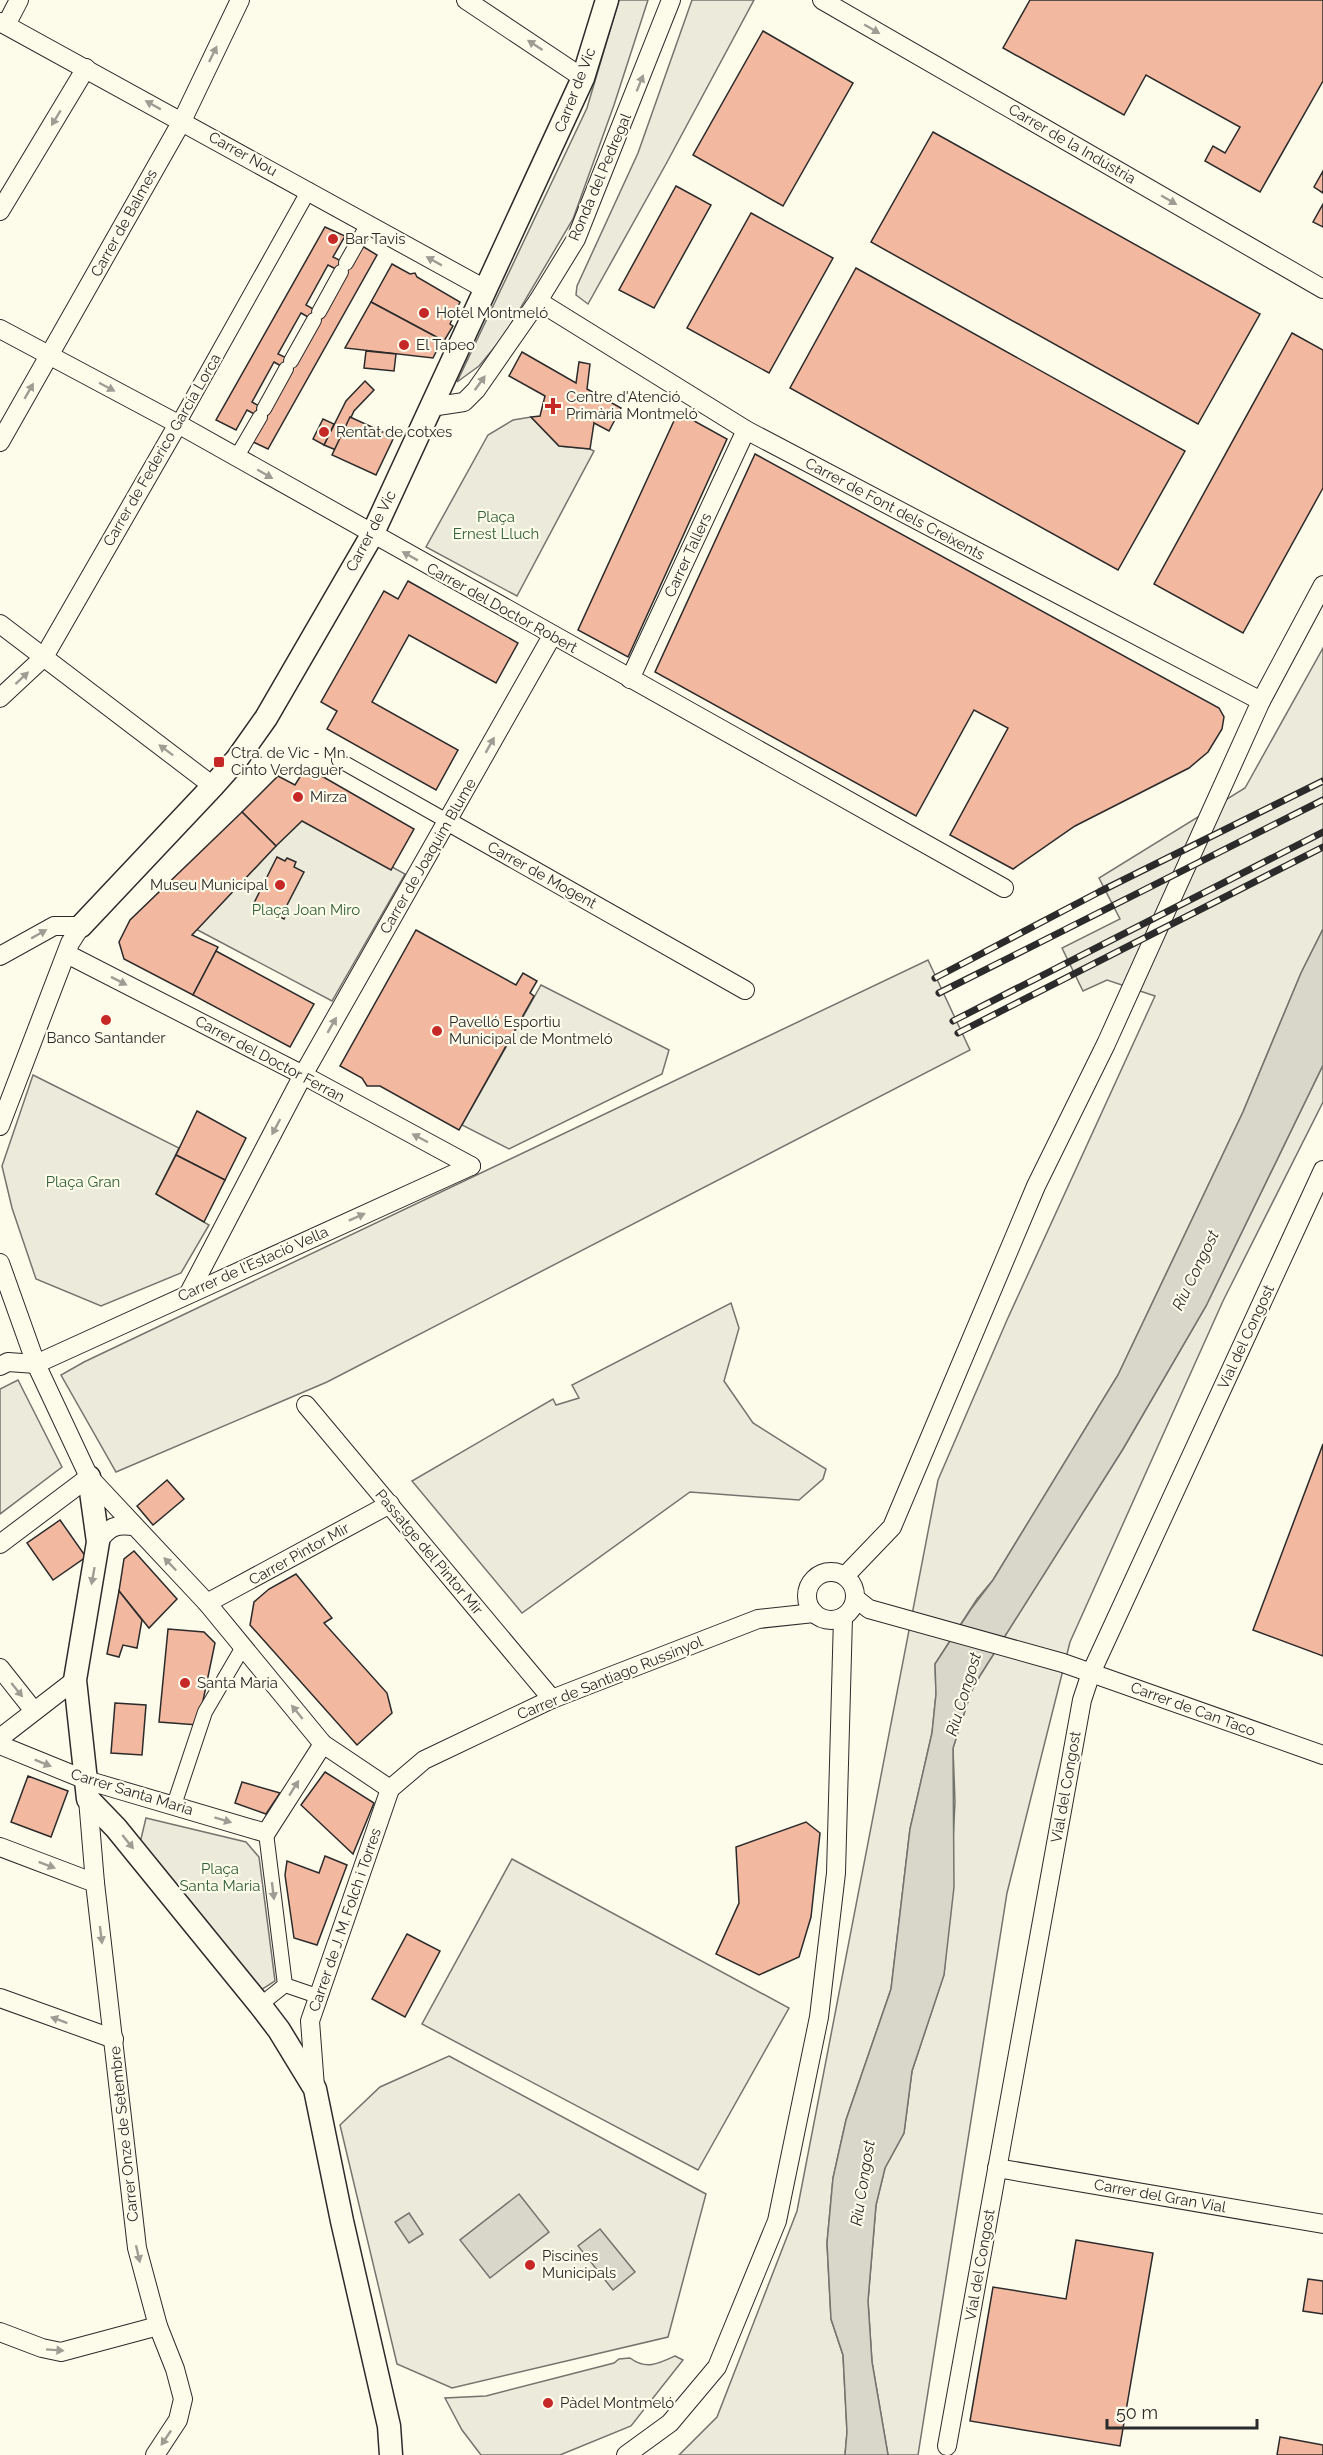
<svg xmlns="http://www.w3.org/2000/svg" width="1323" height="2455" viewBox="0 0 1323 2455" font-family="Raleway,sans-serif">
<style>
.green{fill:#ecebdb;stroke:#74746e;stroke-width:1.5}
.parking{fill:#eceadb;stroke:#74746e;stroke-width:1.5}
.water{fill:#d8d7c9;stroke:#74746e;stroke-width:1.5}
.building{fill:#f2b8a0;stroke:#2b2b2b;stroke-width:1.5;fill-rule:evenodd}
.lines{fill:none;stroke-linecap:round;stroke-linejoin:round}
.pedestrian-casing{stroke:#2b2b2b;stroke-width:16}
.minor-casing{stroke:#2b2b2b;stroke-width:20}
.tertiary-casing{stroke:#2b2b2b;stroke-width:25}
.pedestrian{stroke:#fdfbea;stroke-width:14}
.minor{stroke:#fdfbea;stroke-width:18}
.tertiary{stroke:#fdfbea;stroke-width:22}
.rail-casing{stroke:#2b2b2b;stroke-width:7}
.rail{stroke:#fdfbea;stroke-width:4.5;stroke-dasharray:14;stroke-linecap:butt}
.oneway{fill:#9e9d94}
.poi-dot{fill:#c62828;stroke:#fdfbea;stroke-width:2}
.labels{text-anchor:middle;stroke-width:4.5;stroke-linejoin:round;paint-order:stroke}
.street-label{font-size:15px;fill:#2b2b2b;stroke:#fdfbea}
.poi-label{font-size:15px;fill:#2b2b2b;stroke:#fdfbea;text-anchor:start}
.park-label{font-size:15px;fill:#34623c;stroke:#fdfbea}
.water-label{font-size:16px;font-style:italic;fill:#2b2b2b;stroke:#fdfbea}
</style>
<rect width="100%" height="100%" fill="#fdfbea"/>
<g class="green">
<polygon points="619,0 648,0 614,105 573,219 504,336 479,366 457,382 587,108"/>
<polygon points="692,0 754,0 666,164 588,304 576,295 577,286 638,153"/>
<polygon points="531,417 559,446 590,449 594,451 517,596 426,547 488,435 513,420"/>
<polygon points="1323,648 1323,929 1301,973 1243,1112 1118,1375 993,1580 977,1599 935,1664 936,1694 932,1733 910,1829 891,1989 846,2120 833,2178 827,2243 831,2319 843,2355 847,2432 845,2455 679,2455 717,2417 797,2211 938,1480 1007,1320 1155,996 1107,980 1083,991 1062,948 1120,919 1099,878 1245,788"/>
<polygon points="303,818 405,874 332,1001 192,927"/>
<polygon points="928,960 970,1050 327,1382 116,1472 61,1375 84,1362"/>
<polygon points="1323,1065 1323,1102 1223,1301 1070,1642 1007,1893 918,2455 888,2455 872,2362 868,2301 876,2205 885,2168 904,2133 912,2071 944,1974 949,1920 955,1802 953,1748 971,1692 981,1674 1123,1449 1206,1306"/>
<polygon points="33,1075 179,1148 156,1194 209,1225 181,1273 101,1306 36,1279 12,1208 2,1166"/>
<polygon points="18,1380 62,1467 0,1514 0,1389"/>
<polygon points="146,1818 246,1842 259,1857 275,1981 261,1990 139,1847"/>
<polygon points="512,1859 789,2008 698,2170 422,2024"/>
<polygon points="449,2056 706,2194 668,2337 452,2388 397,2364 340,2125 380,2087"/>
<path d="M675 2356 683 2360 631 2426 560 2455H481L462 2430 445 2398 486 2396 614 2363 619 2359 630 2358C646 2370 658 2364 675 2356Z"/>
</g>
<g class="parking">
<polygon points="541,985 669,1050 662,1074 509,1149 462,1125"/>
<polygon points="731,1303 739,1328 724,1381 753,1423 826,1469 823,1479 799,1500 690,1492 522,1613 412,1481 553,1399 556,1405 579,1398 572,1385"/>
</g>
<g class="water">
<polygon points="1323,929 1323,1065 1206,1306 1123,1449 981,1674 971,1692 953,1748 954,1887 944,1975 912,2071 904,2133 885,2168 876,2205 868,2301 872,2362 888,2455 845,2455 847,2432 843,2355 831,2319 827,2243 833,2178 846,2120 891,1989 910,1829 932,1733 936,1694 935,1664 971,1609 993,1580 1118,1375 1243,1112 1301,973"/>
<polygon points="519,2194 549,2232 490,2278 460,2240"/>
<polygon points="409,2213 423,2234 409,2243 395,2222"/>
<polygon points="600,2229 635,2272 613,2290 578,2246"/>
</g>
<g class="building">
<polygon points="1030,0 1323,0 1323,81 1260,192 1205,161 1213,146 1225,153 1240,127 1146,75 1124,115 1003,48"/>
<polygon points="763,31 853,83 783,206 693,155"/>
<polygon points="933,132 1260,314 1198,424 871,242"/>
<polygon points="1323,171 1323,193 1314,187"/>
<polygon points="676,186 711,205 654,308 619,290"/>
<polygon points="1323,204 1323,227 1313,222"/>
<polygon points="751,213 833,258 769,373 687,328"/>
<path d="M325 227 345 236 333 257 347 264 359 244 377 255 268 449 249 440 260 417 247 410 236 430 216 420ZM328 265 342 272 320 313 306 305ZM301 313 315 321 293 361 278 354ZM274 362 288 370 266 410 252 402Z"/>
<polygon points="392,264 410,274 415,273 417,277 460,302 450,324 453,326 444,341 371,302"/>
<polygon points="856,268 1185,451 1118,570 790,388"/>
<polygon points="371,302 442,340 433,358 345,348"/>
<polygon points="1292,333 1323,350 1323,488 1243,633 1154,584"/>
<polygon points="366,351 396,354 394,371 364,368"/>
<polygon points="522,352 576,383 579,362 590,364 587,389 621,408 609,431 594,423 590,449 559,446 531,417 540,416 545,396 509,376"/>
<polygon points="365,381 374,390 354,411 336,450 324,445 346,401"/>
<polygon points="678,412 727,439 628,657 578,630"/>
<polygon points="350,417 394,437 376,475 332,455"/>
<polygon points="323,419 334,424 324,445 313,439"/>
<polygon points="755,454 1219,708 1224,717 1222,729 1208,752 1189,768 1075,826 1013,869 950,835 1008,728 974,710 916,816 655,672"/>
<polygon points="408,581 518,643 496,683 409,635 372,702 458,750 436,790 327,729 337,711 321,702 384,591 398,599"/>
<polygon points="306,767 414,829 391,870 302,821 276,846 242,812 278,776 295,785"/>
<polygon points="242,812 276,846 192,935 218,947 193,995 124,959 119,942 130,920"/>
<polygon points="277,857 285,861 287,858 296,862 294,867 304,872 284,911 287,913 284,919 254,903"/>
<polygon points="416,930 516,985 523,973 537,981 530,993 534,996 459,1130 380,1086 367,1086 362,1078 340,1066"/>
<polygon points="216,951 314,1004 290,1047 193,995"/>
<polygon points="197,1111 246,1138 225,1180 176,1155"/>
<polygon points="176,1155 225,1180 204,1222 156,1194"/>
<polygon points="1323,1444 1323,1656 1253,1630"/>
<polygon points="167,1480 184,1499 153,1525 137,1506"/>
<polygon points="60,1520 86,1557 53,1580 27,1543"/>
<polygon points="134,1551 177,1599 149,1628 119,1591 124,1559"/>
<polygon points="296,1574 332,1618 324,1623 387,1693 392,1713 357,1745 250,1625 254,1602 269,1589"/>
<polygon points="119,1591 142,1620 137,1648 123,1645 119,1657 107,1654"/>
<polygon points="168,1629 204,1632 215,1643 198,1725 159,1722"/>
<polygon points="115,1703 146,1705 142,1755 111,1753"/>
<polygon points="325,1772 374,1803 353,1854 301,1805"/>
<polygon points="28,1776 68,1791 51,1837 11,1822"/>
<polygon points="242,1782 280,1793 266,1814 235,1803"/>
<polygon points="806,1822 820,1833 811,1917 799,1957 759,1975 716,1954 739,1903 736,1847"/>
<polygon points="325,1856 347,1865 317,1945 294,1938 285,1875 287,1861 319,1873"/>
<polygon points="407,1934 440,1951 405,2017 372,1999"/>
<polygon points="1076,2240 1153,2253 1120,2446 970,2421 993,2287 1066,2299"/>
<polygon points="1308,2279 1323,2281 1323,2314 1303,2311"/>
<polygon points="1280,2437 1323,2445 1323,2455 1277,2455"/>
</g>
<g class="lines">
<defs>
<g id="pedestrian">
<polyline points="346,263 368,224"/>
<polyline points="319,312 341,272"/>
<polyline points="291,361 314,320"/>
<polyline points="264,409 286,369"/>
<polyline points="178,424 309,190"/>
<polyline points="236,458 260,417"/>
<polyline points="339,760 447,821"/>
<polyline points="174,1805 205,1712 243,1647"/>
<polyline points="285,1985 320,1997"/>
<polyline points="260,2005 285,1985 266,1833"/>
</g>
<g id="minor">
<polyline points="466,0 583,78"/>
<polyline points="822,0 1323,289"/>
<polyline points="0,22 485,289"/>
<polyline points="6,25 19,0"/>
<polyline points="0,211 86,68"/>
<polyline points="538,301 746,430 1261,701"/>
<polyline points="0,329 178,424 1004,888"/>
<polyline points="431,407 464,402 476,390 538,301 576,239 671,0"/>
<polyline points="0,442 182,121 240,0"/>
<polyline points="0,624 213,786"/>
<polyline points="630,679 746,430"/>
<polyline points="0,698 44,657 178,424"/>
<polyline points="447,821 745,990"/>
<polyline points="67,954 303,1075 471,1166"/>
<polyline points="0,956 54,926 81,926 70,943 0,1126"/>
<polyline points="0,1263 36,1364 89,1477 207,1603 323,1744 390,1789"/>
<polyline points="189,1293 303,1075 552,636"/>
<polyline points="0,1366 8,1362 36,1364 471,1166"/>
<polyline points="306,1405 552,1699"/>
<path d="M98 1542C109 1527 115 1524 133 1526"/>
<polyline points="0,1544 89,1477"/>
<circle cx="831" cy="1596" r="24"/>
<polyline points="845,1576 892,1527 1036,1186 1106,1044 1261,701 1323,585"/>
<polyline points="855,1598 869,1609 1063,1663 1323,1755"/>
<polyline points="207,1603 390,1504"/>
<polyline points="0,1668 34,1711"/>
<polyline points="0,1738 75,1680"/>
<polyline points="0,1745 86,1780 266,1833 323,1744"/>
<polyline points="390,1789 424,1760 552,1699 758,1619 814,1613"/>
<polyline points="88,1799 95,1883 137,2248 158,2326 175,2369 183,2399 178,2420 155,2455"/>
<polyline points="0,1847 95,1883"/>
<polyline points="0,1998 114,2039"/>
<polyline points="315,2087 310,2021 390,1789"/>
<polyline points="997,2168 1323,2224"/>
<polyline points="0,2332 42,2348 61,2352 158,2326"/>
<polyline points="947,2446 1082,1700 1091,1673 1323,1170"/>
<polyline points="626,2455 670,2423 717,2367 777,2221 819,2017 836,1873 843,1617"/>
</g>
<g id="tertiary">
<polyline points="81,926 213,786 237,759 266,718 372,535 583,78 607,0"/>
<polyline points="89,1477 98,1542 75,1680 88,1799 116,1828 260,2005 279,2030 315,2089 342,2221 389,2426 391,2455"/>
</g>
</defs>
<use href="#pedestrian" class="pedestrian-casing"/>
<use href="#minor" class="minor-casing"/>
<use href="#tertiary" class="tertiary-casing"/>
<use href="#pedestrian" class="pedestrian"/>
<use href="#minor" class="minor"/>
<use href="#tertiary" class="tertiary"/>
<defs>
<g id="rail">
<polyline points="935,978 1099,892 1323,781"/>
<polyline points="939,993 1323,800"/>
<polyline points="953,1021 1323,832"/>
<polyline points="958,1033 1323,847"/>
</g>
</defs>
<use href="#rail" class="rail-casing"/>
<use href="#rail" class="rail"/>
</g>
<defs><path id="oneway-solid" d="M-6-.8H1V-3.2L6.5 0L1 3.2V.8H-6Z" transform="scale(1.5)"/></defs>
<g class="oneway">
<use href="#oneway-solid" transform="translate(872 29) rotate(30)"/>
<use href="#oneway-solid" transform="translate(535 45) rotate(-147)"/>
<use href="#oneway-solid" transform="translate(213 54) rotate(-64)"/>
<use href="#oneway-solid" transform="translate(640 83) rotate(-68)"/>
<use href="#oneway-solid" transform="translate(153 105) rotate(-151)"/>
<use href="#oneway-solid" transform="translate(56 118) rotate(121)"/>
<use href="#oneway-solid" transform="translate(1169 200) rotate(30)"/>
<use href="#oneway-solid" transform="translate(434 261) rotate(-151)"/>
<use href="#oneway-solid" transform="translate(480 383) rotate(-54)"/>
<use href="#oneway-solid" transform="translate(107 387) rotate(28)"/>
<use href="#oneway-solid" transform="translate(29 391) rotate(-60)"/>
<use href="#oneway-solid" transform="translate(265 474) rotate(30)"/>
<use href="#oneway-solid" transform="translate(410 556) rotate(-151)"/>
<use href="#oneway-solid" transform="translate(22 678) rotate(-43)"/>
<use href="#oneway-solid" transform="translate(490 745) rotate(-61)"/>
<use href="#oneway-solid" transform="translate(166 750) rotate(-143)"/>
<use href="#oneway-solid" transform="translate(39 934) rotate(-29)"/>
<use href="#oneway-solid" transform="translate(119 981) rotate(27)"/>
<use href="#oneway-solid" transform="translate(332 1025) rotate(-60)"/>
<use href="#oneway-solid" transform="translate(276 1127) rotate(118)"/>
<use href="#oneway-solid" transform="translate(420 1138) rotate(-152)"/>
<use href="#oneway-solid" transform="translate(357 1217) rotate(-24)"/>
<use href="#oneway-solid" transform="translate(170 1564) rotate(-134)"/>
<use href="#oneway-solid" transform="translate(93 1576) rotate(100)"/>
<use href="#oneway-solid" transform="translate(17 1690) rotate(51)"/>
<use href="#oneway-solid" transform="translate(297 1712) rotate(-129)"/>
<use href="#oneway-solid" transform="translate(43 1763) rotate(22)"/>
<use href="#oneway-solid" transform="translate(294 1788) rotate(-58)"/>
<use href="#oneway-solid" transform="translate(223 1820) rotate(17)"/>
<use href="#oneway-solid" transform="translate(128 1842) rotate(51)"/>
<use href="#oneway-solid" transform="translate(47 1865) rotate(21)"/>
<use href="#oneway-solid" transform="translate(273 1891) rotate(83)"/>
<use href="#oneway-solid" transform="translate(101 1935) rotate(83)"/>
<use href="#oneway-solid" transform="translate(59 2020) rotate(-160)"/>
<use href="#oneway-solid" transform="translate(138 2254) rotate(77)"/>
<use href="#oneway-solid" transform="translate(55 2350) rotate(4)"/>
<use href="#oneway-solid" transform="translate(166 2438) rotate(124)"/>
</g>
<g class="poi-dot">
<circle cx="333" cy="239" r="6"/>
<circle cx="424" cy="313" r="6"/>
<circle cx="404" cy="345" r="6"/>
<path d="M550 397h6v6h6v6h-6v6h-6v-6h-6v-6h6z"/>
<circle cx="324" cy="432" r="6"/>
<rect x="213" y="756" width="12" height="12" rx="3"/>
<circle cx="298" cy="797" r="6"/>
<circle cx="280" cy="885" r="6"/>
<circle cx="106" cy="1020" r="6"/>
<circle cx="437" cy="1031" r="6"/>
<circle cx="185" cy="1683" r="6"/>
<circle cx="530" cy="2265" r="6"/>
<circle cx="548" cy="2403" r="6"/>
</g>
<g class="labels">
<g class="street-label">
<text transform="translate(575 90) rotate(-69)" y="5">Carrer de Vic</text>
<text transform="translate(1072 144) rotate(30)" y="5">Carrer de la Indústria</text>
<text transform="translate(243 154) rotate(29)" y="5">Carrer Nou</text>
<text transform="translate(600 177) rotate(-67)" y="5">Ronda del Pedregal</text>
<text transform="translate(124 223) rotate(-61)" y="5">Carrer de Balmes</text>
<text transform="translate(162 450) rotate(-60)" y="5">Carrer de Federico García Lorca</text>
<text transform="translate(895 509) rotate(28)" y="5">Carrer de Font dels Creixents</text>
<text transform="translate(371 531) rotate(-62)" y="5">Carrer de Vic</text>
<text transform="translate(688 555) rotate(-65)" y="5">Carrer Tallers</text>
<text transform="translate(502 608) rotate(29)" y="5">Carrer del Doctor Robert</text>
<text transform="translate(428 856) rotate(-60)" y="5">Carrer de Joaquim Blume</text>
<text transform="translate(542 875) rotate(29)" y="5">Carrer de Mogent</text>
<text transform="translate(270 1059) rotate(28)" y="5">Carrer del Doctor Ferran</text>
<text transform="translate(253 1264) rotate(-24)" y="5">Carrer de l'Estació Vella</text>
<text transform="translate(1246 1337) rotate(-65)" y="5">Vial del Congost</text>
<text transform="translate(429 1552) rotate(50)" y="5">Passatge del Pintor Mir</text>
<text transform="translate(299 1554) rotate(-29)" y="5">Carrer Pintor Mir</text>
<text transform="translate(610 1678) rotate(-22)" y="5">Carrer de Santiago Russinyol</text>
<text transform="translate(1193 1709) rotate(20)" y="5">Carrer de Can Taco</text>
<text transform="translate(1066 1787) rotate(-80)" y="5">Vial del Congost</text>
<text transform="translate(132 1792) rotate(17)" y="5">Carrer Santa Maria</text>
<text transform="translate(345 1920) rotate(-71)" y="5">Carrer de J. M. Folch i Torres</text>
<text transform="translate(124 2134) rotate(-96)" y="5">Carrer Onze de Setembre</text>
<text transform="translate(1160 2196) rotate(10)" y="5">Carrer del Gran Vial</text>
<text transform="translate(980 2265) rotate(-80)" y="5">Vial del Congost</text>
</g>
<g class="poi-label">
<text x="345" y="244">Bar Tavis</text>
<text x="436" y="318">Hotel Montmeló</text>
<text x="416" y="350">El Tapeo</text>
<text x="566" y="402">Centre d'Atenció<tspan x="566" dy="17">Primària Montmeló</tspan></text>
<text x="336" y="437">Rentat de cotxes</text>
<text x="231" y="758">Ctra. de Vic - Mn.<tspan x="231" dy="17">Cinto Verdaguer</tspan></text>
<text x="310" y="802">Mirza</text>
<text x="268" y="890" text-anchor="end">Museu Municipal</text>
<text x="449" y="1027">Pavelló Esportiu<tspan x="449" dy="17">Municipal de Montmeló</tspan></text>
<text x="106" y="1043" text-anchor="middle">Banco Santander</text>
<text x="197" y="1688">Santa Maria</text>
<text x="542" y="2261">Piscines<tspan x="542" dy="17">Municipals</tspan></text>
<text x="560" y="2408">Pàdel Montmeló</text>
</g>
<g class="park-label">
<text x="496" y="522">Plaça<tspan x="496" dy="17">Ernest Lluch</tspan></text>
<text x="306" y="915">Plaça Joan Miro</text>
<text x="83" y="1187">Plaça Gran</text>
<text x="220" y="1874">Plaça<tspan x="220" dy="17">Santa Maria</tspan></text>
</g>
<g class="water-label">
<text transform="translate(1195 1270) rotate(-64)" y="6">Riu Congost</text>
<text transform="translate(963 1694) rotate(-73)" y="6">Riu Congost</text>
<text transform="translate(862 2183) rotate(-81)" y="6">Riu Congost</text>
</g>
</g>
<path d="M1107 2419v9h150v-9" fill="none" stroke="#2b2b2b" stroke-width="3"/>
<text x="1116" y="2419" font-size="18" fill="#2b2b2b" stroke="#fdfbea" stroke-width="4.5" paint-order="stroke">50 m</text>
</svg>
